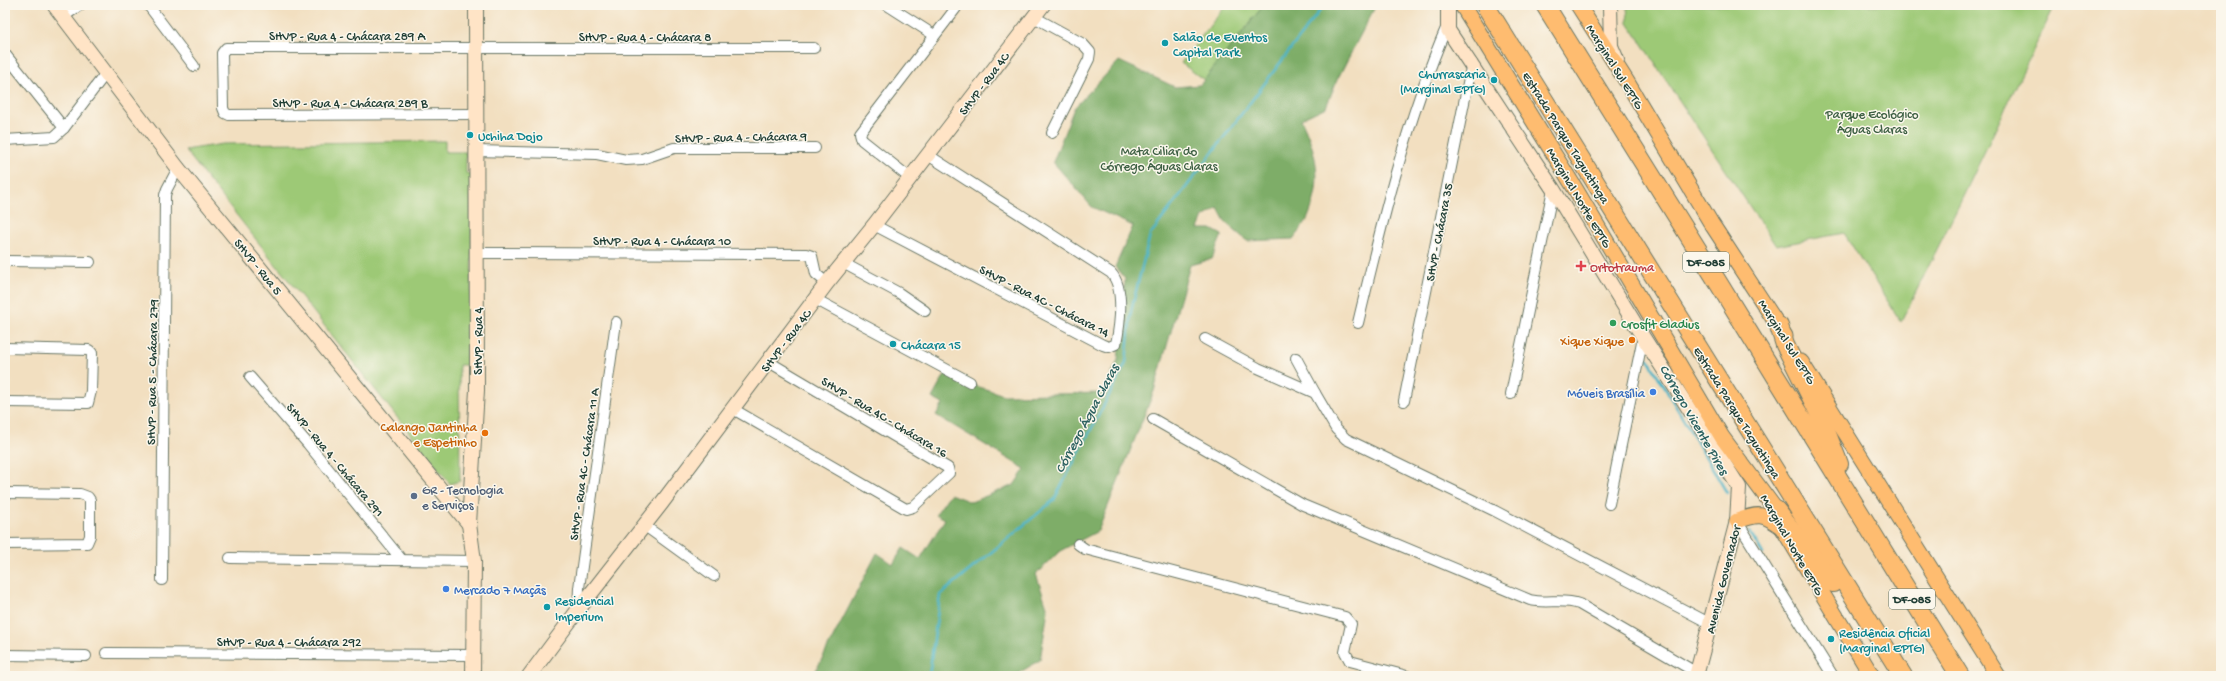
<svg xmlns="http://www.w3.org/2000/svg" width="2226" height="681" viewBox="0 0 2226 681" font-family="'Gochi Hand',sans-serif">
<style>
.green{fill:#9dc976;stroke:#5e8355}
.forest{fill:#7ead67;stroke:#4e754e}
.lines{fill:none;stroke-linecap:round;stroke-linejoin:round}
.stream{stroke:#4ab4c8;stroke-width:2.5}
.street-casing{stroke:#697665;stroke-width:12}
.secondary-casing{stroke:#697665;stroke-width:16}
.primary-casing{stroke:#697665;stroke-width:17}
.highway-casing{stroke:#697665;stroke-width:20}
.street{stroke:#fff;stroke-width:10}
.secondary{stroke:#ffe4c6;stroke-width:14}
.primary{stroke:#febc70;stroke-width:15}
.highway{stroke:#febc70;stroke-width:18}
.culture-dot{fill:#0f9aa8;stroke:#fbf7ec;stroke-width:1.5}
.health-dot{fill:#e0444e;stroke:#fbf7ec;stroke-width:1.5}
.leisure-dot{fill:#2e9e5b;stroke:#fbf7ec;stroke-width:1.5}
.food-dot{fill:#e8710a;stroke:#fbf7ec;stroke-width:1.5}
.shop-dot{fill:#3f7fe0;stroke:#fbf7ec;stroke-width:1.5}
.service-dot{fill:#5c6f8a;stroke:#fbf7ec;stroke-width:1.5}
.labels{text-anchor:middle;stroke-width:3;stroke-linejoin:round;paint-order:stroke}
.shield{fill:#fbf7ec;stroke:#61756b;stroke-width:1}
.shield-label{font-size:12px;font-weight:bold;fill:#1f3d34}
.street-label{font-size:13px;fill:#1f3d34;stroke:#fbf7ec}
.culture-label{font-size:13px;fill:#0d838f;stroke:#fbf7ec;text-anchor:start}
.park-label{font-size:13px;fill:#3e6044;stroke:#fbf7ec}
.health-label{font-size:13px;fill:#be3a42;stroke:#fbf7ec;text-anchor:start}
.leisure-label{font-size:13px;fill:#27864d;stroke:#fbf7ec;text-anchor:start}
.food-label{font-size:13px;fill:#c56008;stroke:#fbf7ec;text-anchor:end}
.shop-label{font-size:13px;fill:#366cbe;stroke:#fbf7ec;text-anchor:end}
.service-label{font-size:13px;fill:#4e5e75;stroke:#fbf7ec;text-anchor:start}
.water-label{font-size:14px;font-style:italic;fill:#2c6160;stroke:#fbf7ec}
</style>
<rect width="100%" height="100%" fill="#fbf7ec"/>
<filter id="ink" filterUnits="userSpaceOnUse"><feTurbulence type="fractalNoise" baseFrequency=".025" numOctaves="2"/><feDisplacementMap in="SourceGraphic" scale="8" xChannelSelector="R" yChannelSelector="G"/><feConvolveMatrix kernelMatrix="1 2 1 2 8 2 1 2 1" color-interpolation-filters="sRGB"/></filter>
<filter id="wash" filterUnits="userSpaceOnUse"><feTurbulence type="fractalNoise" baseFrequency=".012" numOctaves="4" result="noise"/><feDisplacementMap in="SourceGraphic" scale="16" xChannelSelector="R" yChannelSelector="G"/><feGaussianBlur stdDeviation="0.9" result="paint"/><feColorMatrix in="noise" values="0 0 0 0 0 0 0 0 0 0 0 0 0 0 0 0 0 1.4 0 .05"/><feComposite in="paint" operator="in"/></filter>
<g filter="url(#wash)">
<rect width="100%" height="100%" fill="#f2dfc0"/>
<g class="green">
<polygon points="1226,5 1264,5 1204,80 1181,63"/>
<polygon points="1627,5 2055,5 1960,203 1901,322 1844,233 1776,246 1628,23"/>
<polygon points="445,141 445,152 466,152 466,173 472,174 471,365 459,365 460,481 450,484 185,150 223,144"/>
</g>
<path class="forest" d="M1264 5H1376L1337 80 1326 107 1301 119C1317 153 1323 180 1309 215 1306 224 1298 232 1293 239L1247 241 1226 223 1218 208 1203 217 1198 229H1211L1222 235 1212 259 1190 265 1154 391 1098 531 1060 551 1036 574 1048 610 1040 660 1014 676H813L877 553 893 564 903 548 920 559 945 519 936 514 950 494 971 502 1014 485 1025 469 936 415 943 404 932 398 947 371 967 383 1004 395 1103 393 1118 360 1125 279 1115 267 1133 226 1092 207 1053 162 1074 108 1119 61 1175 87 1200 85Z"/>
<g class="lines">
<g class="stream">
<polyline points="1645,354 1727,493"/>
<polyline points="1750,532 1763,554"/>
<polyline points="929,676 940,595 1054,500 1126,363 1131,311 1150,235 1324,5"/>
</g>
</g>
</g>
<g filter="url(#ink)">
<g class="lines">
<defs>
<g id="street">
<polyline points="148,5 194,66"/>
<polyline points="887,5 934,35"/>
<polyline points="63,17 80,5"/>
<polyline points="1034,17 1083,44 1090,52 1089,59 1052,133"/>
<polyline points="5,54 64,128"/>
<polyline points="477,114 229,115 225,113 223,108 222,53 226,48 814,48"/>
<polyline points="5,140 54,137 64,128 106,73"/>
<polyline points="477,151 597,154 626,160 642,159 674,148 815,148"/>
<polyline points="910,178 862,140 860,133 956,8"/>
<path d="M874 225 1103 345 1109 347 1116 344C1120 325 1125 288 1111 273L928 155"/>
<polyline points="477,253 806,254 812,256 816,274 827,283"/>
<polyline points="5,261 90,262"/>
<polyline points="843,263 899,293 925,311"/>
<polyline points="815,299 970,382"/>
<path d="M1358 323C1382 222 1406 121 1447 26"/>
<polyline points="1205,339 1258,368 1315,393 1336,429 1346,439 1495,511 1711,624"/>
<polyline points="5,348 89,350 92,353 91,391 88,403 5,402"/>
<polyline points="1296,358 1315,393"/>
<polyline points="250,377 308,444 401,559"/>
<polyline points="1511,394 1553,189"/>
<polyline points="1404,401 1472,63"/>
<polyline points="733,409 906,509 913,507 949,473 948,468 769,362"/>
<path d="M1153 419 1303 505 1530 600C1547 604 1563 598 1579 604L1697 673"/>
<polyline points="5,493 80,494 88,497 90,500 90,536 87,543 5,544"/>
<polyline points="1609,504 1643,337"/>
<polyline points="1737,521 1833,676"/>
<polyline points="645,526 714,576"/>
<polyline points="1078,544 1085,549 1345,617 1351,624 1345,652 1350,661 1407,676"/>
<polyline points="230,558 474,561"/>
<polyline points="162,580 165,195 167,189 178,168"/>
<polyline points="578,610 579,588 616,322"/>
<polyline points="106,653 473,655"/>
<polyline points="5,655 86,656"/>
</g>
<g id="secondary">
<polyline points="54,5 178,168 469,524"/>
<polyline points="1448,5 1448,30 1553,189 1643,337 1739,487 1737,521 1696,676"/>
<polyline points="1610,5 1611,46 1617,60"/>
<polyline points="473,676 474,561 469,524 477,390 476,5"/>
<polyline points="529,676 578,610 661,504 827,283 874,225 1043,5"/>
</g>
<g id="primary">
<polyline points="1462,5 1576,190 1722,437 1776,510 1782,527 1872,676"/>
<polyline points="1578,5 1627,82 1711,223 1785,336"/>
<polyline points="1801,362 1998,676"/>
<path d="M1737 521C1759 513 1763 513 1782 527"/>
</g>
<g id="highway">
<polyline points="1485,5 1903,676"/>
<polyline points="1545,5 1719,284 1960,676"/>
<polyline points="1779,326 1785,345 1818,411 1839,464"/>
<polyline points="1776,510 1833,583"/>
</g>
</defs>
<use href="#street" class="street-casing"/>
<use href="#secondary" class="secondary-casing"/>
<use href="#primary" class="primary-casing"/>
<use href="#highway" class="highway-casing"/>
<use href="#street" class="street"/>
<use href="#secondary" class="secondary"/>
<use href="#primary" class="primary"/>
<use href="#highway" class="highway"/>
</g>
</g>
<g class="culture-dot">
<circle cx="1165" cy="43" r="4"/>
<circle cx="1494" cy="80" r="4"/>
<circle cx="470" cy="135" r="4"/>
<circle cx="893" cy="344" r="4"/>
<circle cx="547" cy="607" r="4"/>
<circle cx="1831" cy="639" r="4"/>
</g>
<path class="health-dot" d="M1579 260h4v4h4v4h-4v4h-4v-4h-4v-4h4z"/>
<circle class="leisure-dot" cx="1613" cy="323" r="4"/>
<g class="food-dot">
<circle cx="1632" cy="340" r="4"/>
<circle cx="485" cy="433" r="4"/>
</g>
<g class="shop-dot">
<circle cx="1653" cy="392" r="4"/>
<circle cx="446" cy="589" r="4"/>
</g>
<circle class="service-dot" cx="414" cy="496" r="4"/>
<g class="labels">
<g class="shield">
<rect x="1683" y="252" width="46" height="20" rx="3"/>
<rect x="1889" y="589" width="46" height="20" rx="3"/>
</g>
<g class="shield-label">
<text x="1706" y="266">DF-085</text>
<text x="1912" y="603">DF-085</text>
</g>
<g class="street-label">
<text x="347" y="40">SHVP - Rua 4 - Chácara 289 A</text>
<text x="645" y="41">SHVP - Rua 4 - Chácara 8</text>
<text transform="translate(1616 66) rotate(58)" y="5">Marginal Sul EPTG</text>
<text transform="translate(983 83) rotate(-53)" y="5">SHVP - Rua 4C</text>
<text x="350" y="107">SHVP - Rua 4 - Chácara 289 B</text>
<text transform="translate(741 136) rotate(-1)" y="5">SHVP - Rua 4 - Chácara 9</text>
<text transform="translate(1567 137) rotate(58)" y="5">Estrada Parque Taguatinga</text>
<text transform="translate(1580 197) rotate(59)" y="5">Marginal Norte EPTG</text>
<text transform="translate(1438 232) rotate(-79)" y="5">SHVP - Chácara 35</text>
<text x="662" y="245">SHVP - Rua 4 - Chácara 10</text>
<text transform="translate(259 266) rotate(51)" y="5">SHVP - Rua 5</text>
<text transform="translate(1045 300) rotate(27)" y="5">SHVP - Rua 4C - Chácara 14</text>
<text transform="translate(785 340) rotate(-53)" y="5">SHVP - Rua 4C</text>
<text transform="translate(477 341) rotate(-90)" y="5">SHVP - Rua 4</text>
<text transform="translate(1788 341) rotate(58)" y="5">Marginal Sul EPTG</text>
<text transform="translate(151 372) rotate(-89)" y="5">SHVP - Rua 5 - Chácara 279</text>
<text transform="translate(1738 412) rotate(58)" y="5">Estrada Parque Taguatinga</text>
<text transform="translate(885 416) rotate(31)" y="5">SHVP - Rua 4C - Chácara 16</text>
<text transform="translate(336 459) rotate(50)" y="5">SHVP - Rua 4 - Chácara 291</text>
<text transform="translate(583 464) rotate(-82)" y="5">SHVP - Rua 4C - Chácara 11 A</text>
<text transform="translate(1793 544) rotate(60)" y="5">Marginal Norte EPTG</text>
<text transform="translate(1722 579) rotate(-76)" y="5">Avenida Governador</text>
<text x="289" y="646">SHVP - Rua 4 - Chácara 292</text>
</g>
<g class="culture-label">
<text x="1173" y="41">Salão de Eventos<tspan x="1173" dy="15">Capital Park</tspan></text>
<text x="1486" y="78" text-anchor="end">Churrascaria<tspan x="1486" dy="15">(Marginal EPTG)</tspan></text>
<text x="478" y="140">Uchiha Dojo</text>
<text x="901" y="349">Chácara 15</text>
<text x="555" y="605">Residencial<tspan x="555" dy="15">Imperium</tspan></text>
<text x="1839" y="637">Residência Oficial<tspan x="1839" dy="15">(Marginal EPTG)</tspan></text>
</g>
<g class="park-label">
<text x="1872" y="118">Parque Ecológico<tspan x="1872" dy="15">Águas Claras</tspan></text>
<text x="1159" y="155">Mata Ciliar do<tspan x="1159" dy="15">Córrego Águas Claras</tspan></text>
</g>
<g class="health-label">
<text x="1590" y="271">Ortotrauma</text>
</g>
<g class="leisure-label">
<text x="1621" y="328">Crosfit Gladius</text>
</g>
<g class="food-label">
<text x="1624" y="345">Xique Xique</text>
<text x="477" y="431">Calango Jantinha<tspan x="477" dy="15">e Espetinho</tspan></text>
</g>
<g class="shop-label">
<text x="1645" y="397">Móveis Brasília</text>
<text x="454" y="594" text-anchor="start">Mercado 7 Maçãs</text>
</g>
<g class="service-label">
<text x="422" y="494">GR - Tecnologia<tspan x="422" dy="15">e Serviços</tspan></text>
</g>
<g class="water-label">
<text transform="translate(1086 418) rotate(-62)" y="5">Córrego Água Claras</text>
<text transform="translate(1695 419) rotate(60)" y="5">Córrego Vicente Pires</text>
</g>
</g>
<rect width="2226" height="681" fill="none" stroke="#fbf7ec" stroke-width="20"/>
</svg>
